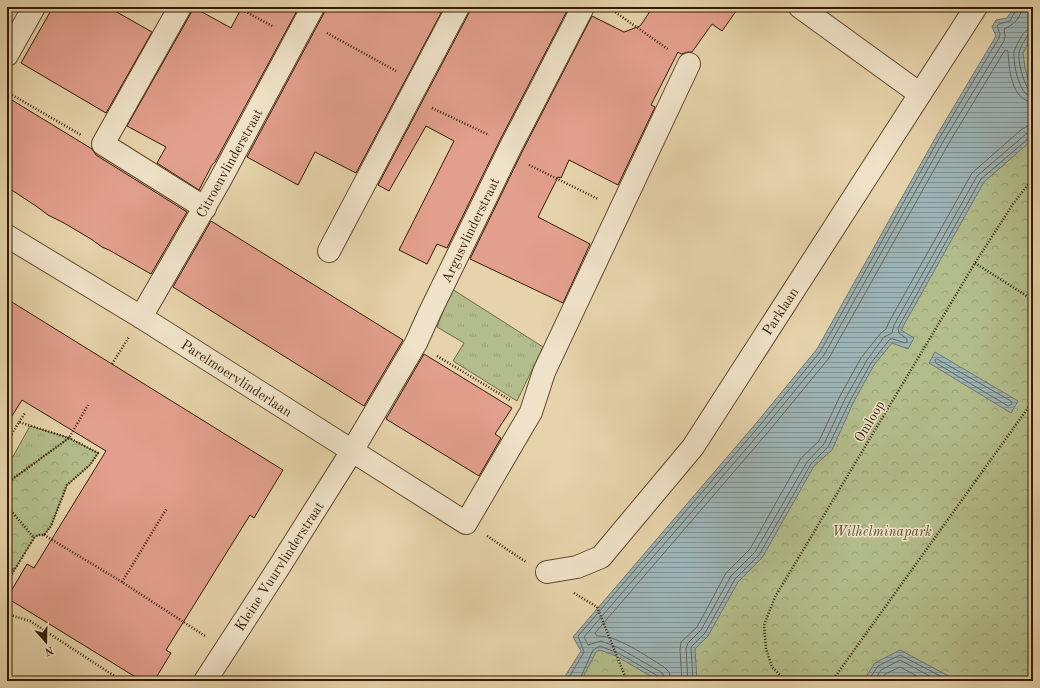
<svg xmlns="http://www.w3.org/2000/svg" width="1040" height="688" viewBox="0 0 1040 688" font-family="'Old Standard TT',serif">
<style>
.grass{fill:url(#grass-tufts);stroke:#726c46}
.forest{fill:url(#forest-crowns);stroke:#726c46}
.water{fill:url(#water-rules);stroke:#73776d}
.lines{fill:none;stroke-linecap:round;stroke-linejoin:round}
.shore{stroke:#68685b;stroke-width:1}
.building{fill:#e29f8d;stroke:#331b00}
.minor-casing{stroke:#60492b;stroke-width:24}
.path{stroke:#331b00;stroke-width:2.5;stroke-dasharray:1 2;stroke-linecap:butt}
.minor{stroke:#efe2c8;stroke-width:22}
.labels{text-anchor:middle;stroke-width:3;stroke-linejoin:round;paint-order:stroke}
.street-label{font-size:14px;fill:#331b00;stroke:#efe2c8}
.park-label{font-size:14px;font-style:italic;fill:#594c2a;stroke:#efe2c8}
</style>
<defs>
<pattern id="grass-tufts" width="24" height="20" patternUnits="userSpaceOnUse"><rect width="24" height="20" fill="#b2bd8b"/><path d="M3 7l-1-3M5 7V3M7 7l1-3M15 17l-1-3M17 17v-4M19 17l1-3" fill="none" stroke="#9aa276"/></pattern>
<pattern id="forest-crowns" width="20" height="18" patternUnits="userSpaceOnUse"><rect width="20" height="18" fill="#b2bd8b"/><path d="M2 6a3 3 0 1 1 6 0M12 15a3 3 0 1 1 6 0" fill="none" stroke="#9aa276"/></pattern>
<pattern id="water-rules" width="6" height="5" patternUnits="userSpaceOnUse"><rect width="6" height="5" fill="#9db4b6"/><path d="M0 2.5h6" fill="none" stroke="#819292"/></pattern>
</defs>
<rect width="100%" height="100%" fill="#e6d3ab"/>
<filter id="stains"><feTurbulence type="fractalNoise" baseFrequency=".005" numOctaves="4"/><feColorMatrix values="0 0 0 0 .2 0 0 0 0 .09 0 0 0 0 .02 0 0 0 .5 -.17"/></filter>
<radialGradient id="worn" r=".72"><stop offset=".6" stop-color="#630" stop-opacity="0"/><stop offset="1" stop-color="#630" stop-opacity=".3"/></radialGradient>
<g class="grass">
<polygon points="452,289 543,347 517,401 453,361 464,343 437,327"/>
<polygon points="30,426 69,438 7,483 7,467"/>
</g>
<g class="forest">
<polygon points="1033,15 1033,681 570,681 862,317"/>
<polygon points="69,438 98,453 90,465 67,485 51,526 44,535 38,535 34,538 7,582 7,483"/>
</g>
<g class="water">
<polygon points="1014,7 1033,7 1033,34 1023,53 1025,68 1029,82 1033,90 1033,139 984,182 901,330 914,338 908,349 892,343 874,365 853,403 832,450 814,466 762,558 738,582 708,636 695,649 697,681 659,681 616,656 600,650 596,652 581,681 562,681 581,651 573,637 758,421 817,349 937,135 996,36 992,27 996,20 1007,18"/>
<polygon points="935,352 1018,401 1011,413 929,363"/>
<polygon points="900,650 958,681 863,681 875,663"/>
</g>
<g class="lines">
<g class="shore">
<path d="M1033 28C1027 29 1024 32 1021 37 1019 42 1015 47 1014 52 1013 63 1018 86 1026 94L1033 96"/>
<path d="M1033 33 1028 35C1025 40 1020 47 1019 53 1018 63 1023 81 1029 90L1033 91"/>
<polygon points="937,359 1011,401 1012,404 1008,406 936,363 935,360"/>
<polyline points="567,681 584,652 578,636 761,424 820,352 940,137 999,38 1000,34 997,26 999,24 1010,21 1016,10 1017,7"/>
<polyline points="579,681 593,650 600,646 618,653 658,676 660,681"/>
<path d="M665 681 664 676 661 672 619 648 601 641 588 645 584 637 765 427 824 355 944 140 1004 41 1005 36 1004 29C1013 25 1021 19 1022 7"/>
<path d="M671 681 669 672 664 667C646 656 617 635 597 636L595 633 769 431 829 358 949 143 1005 50 1008 51C1009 68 1011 101 1033 102"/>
<polyline points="682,681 680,650 681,642 697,627 726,573 750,549 801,458 819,441 840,396 861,358 880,334 886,329 889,322 972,173 1022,129 1028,126 1033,126"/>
<polyline points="688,681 686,649 688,643 701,630 731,576 755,552 807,462 824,444 845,399 867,360 884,337 892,333 894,325 977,176 1026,134 1033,132"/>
<polyline points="693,681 691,647 705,633 735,579 759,555 811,464 828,447 850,401 871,363 890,339 893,339 905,343 907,342 907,339 899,333 898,328 981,179 1029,138 1033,137"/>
<polyline points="868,681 878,666 900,655 950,681"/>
<polyline points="874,681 881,670 900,660 939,681"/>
<polyline points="881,681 885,674 900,667 926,681"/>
</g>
</g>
<g class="building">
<polygon points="53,7 108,7 152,32 106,113 21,63"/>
<polygon points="193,7 231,28 242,7 299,7 215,162 212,165 199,190 157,163 166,147 127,126 191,13"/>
<polygon points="325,7 430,7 441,13 356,173 315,152 298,185 247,157 324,13"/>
<polygon points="470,7 569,7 500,140 447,248 437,244 427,264 399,250 454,141 426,126 389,191 378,185 469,13"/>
<polygon points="653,7 739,7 722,31 712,24 692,52 688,52 681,54 678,52 651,105 655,107 618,185 569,160 561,178 558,177 538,217 590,244 563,303 470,259 522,152 592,16 624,32 640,26"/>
<polygon points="7,97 92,149 96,155 187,212 151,274 109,250 102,247 91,239 64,223 48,215 36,206 7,187"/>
<polygon points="211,221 403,340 364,406 173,287"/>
<polygon points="7,299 283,470 254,518 250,515 166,650 171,653 154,681 142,681 7,598 27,564 34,568 106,451 22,400 7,424"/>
<polygon points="424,354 512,408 495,434 501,438 479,476 386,419"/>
</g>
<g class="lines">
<defs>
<g id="minor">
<polyline points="180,7 103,144 205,208"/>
<polyline points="800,7 920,94"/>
<polyline points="7,55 34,7"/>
<polyline points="7,236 141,317 466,523 531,412 544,372 689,64"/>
<polyline points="329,251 458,7"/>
<polyline points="141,317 219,182 313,7"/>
<polyline points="547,572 577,567 601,557 693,447 976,7"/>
<polyline points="205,681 279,567 352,451 416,343 430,312 511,146 583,7"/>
</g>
</defs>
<use href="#minor" class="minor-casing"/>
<g class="path">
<polyline points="237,7 274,27"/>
<polyline points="608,7 669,50"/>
<polyline points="327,33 396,71"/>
<polyline points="7,92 81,135"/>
<polyline points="432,108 489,135"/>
<polyline points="529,165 598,199"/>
<polyline points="975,263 1033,300"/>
<polyline points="437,356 510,400"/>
<polyline points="112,364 129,337"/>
<polyline points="19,422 25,413"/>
<polyline points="7,442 19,422 69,438 98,453 90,465 67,485 51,526 44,535 38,535 34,538 7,582"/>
<polyline points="7,483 69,438 88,405"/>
<polyline points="7,506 34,538"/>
<polyline points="44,535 122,582 205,636"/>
<polyline points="487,536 526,562"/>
<polyline points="7,566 14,570"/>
<polyline points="122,582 167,508"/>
<polyline points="574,593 597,607 627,681"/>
<polyline points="7,614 30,621 122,681"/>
<polyline points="786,681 772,667 766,649 764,625 775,597 975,263 1013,204 1033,178"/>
<polyline points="832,681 1033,401"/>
</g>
<use href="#minor" class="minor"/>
</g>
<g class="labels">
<g class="street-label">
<text transform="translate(229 163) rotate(-61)" y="5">Citroenvlinderstraat</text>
<text transform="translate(470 230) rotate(-64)" y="5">Argusvlinderstraat</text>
<text transform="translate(780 311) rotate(-57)" y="5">Parklaan</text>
<text transform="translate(237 378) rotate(33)" y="5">Parelmoervlinderlaan</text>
<text transform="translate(869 421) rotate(-59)" y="5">Omloop</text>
<text transform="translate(279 566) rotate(-57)" y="5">Kleine Vuurvlinderstraat</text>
</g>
<g class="park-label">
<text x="882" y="536">Wilhelminapark</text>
</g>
</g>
<rect width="1040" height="688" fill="none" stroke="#e6d3ab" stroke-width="24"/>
<rect x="8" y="8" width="1024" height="672" fill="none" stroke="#331b00" stroke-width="2"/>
<rect x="12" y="12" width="1016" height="664" fill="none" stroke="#331b00"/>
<g transform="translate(46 642) rotate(160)" stroke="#efe2c8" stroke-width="3" paint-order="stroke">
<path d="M0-3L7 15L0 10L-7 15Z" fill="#331b00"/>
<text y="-6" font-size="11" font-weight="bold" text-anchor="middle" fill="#331b00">N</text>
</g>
<rect width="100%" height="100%" filter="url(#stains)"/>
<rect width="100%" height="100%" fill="url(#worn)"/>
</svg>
